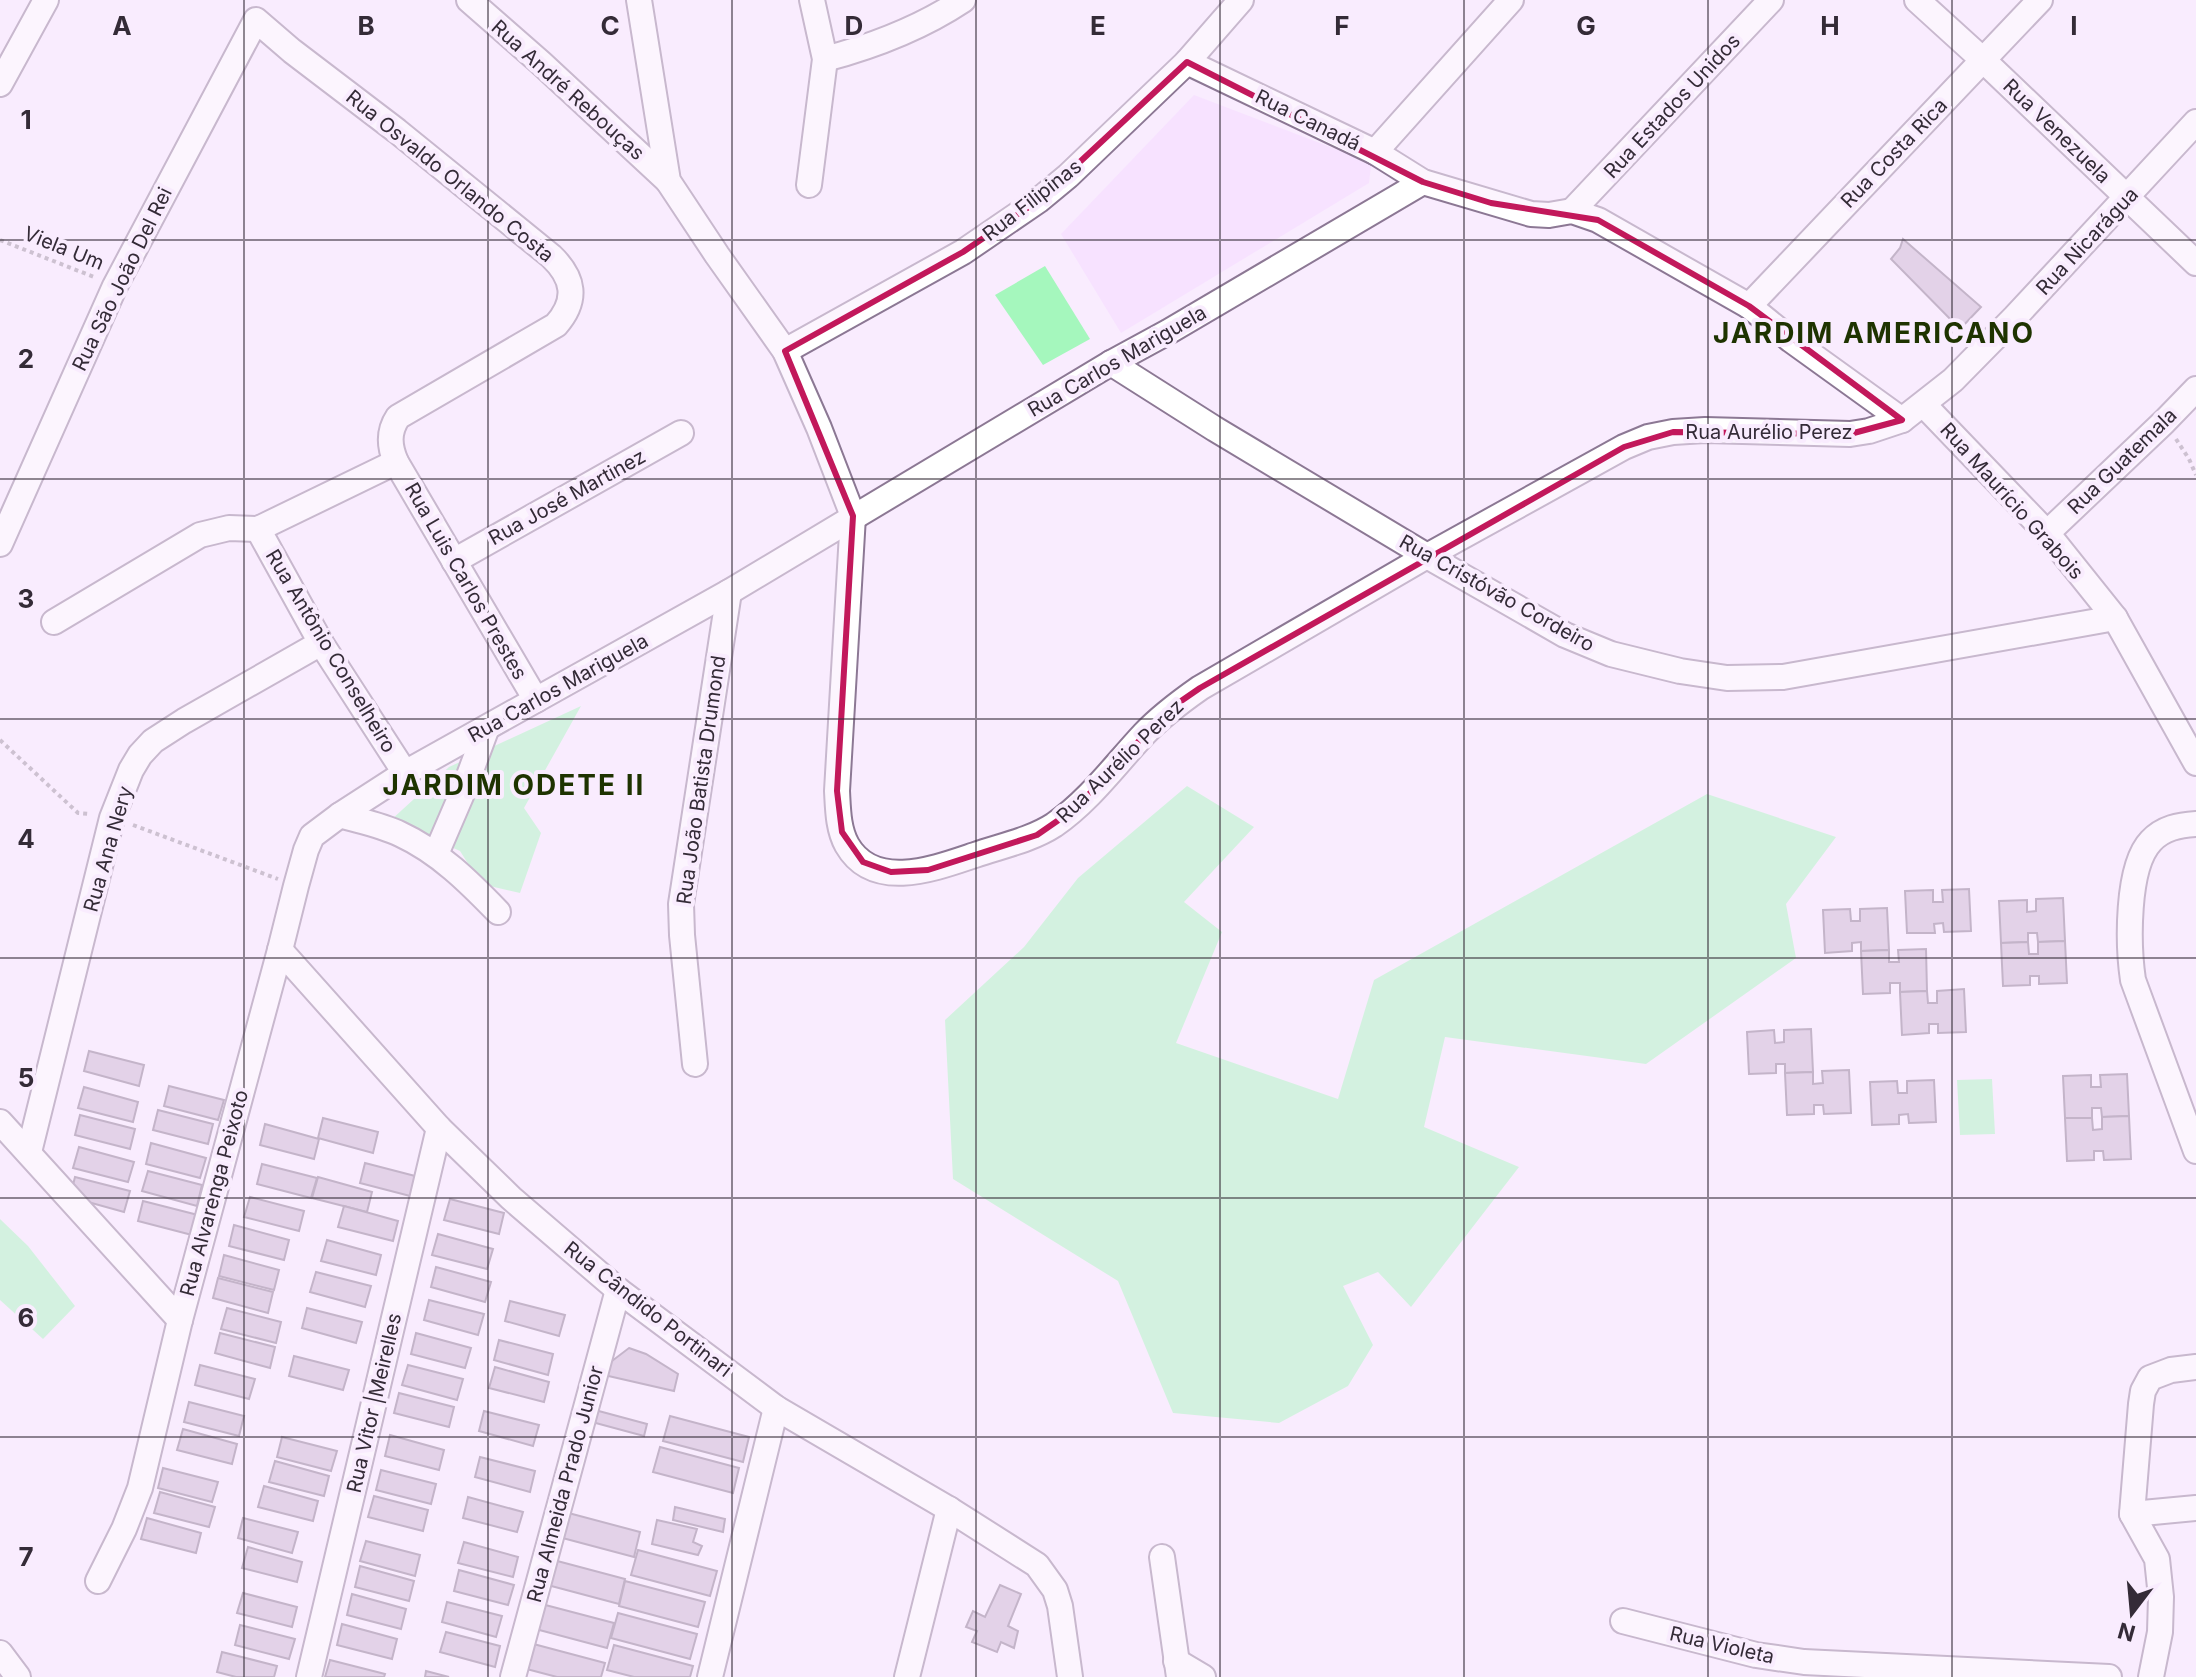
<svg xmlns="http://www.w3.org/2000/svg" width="2196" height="1677" viewBox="0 0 2196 1677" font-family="Inter,sans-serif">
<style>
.built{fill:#f7e2ff}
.green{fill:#a5f7bd}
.building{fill:#c7b2cf;stroke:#83708b;stroke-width:2}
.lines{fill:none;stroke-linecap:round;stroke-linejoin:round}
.minor-casing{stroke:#8c7894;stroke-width:28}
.path{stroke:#978c9b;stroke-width:4;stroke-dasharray:4 4;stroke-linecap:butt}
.minor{stroke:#fff;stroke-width:24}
.marked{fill:none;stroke:#c2185b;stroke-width:6;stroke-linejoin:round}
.grid{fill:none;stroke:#342b37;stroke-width:2;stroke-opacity:0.55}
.labels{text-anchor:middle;stroke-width:8;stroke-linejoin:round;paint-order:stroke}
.street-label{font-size:20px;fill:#342b37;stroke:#f9ecfe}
.district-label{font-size:28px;font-weight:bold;letter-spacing:2px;fill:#1e3300;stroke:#f9ecfe}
.grid-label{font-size:26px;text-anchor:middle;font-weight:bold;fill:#342b37;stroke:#f9ecfe;stroke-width:8;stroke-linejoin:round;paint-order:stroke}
</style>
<rect width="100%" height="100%" fill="#f9ecfe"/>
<polygon class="built" points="1194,95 1346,153 1371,166 1369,183 1121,333 1061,234"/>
<g class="green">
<polygon points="1045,266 1090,339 1043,365 995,295"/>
<polygon points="581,706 524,808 541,833 520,893 481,884 460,851 391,820 449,767"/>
<polygon points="1187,786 1254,827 1184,902 1222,932 1176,1043 1338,1099 1374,980 1707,794 1836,837 1786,904 1796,958 1646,1064 1445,1037 1424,1127 1519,1167 1411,1307 1378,1272 1343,1286 1373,1345 1348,1386 1279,1423 1173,1413 1118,1281 953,1179 945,1020 1024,947 1078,878"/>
<polygon points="1992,1079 1995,1134 1960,1135 1957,1080"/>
<polygon points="0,1219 28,1246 75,1306 43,1339 0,1300"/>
</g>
<g class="building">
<polygon points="1903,239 1981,307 1960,329 1891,259 1900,248"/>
<polygon points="1969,889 1971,931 1944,932 1943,923 1934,924 1935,933 1907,933 1905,891 1933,890 1933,902 1943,902 1942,890"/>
<polygon points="2063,898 2065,941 2038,942 2037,933 2028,933 2028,942 2001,943 1999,901 2027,900 2027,912 2036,911 2036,899"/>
<polygon points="1887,908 1889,950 1861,951 1861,942 1852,943 1852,951 1825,953 1823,910 1850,909 1851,921 1860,921 1860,909"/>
<polygon points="2065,941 2067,983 2039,984 2039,976 2030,976 2030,985 2003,986 2001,943 2028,942 2029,954 2038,954 2038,942"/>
<polygon points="1926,949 1927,991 1900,992 1900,983 1890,983 1890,993 1863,994 1861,951 1889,950 1889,962 1899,962 1898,950"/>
<polygon points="1964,989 1966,1032 1938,1033 1938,1024 1929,1024 1929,1033 1902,1035 1900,992 1927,991 1928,1003 1937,1003 1937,991"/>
<polygon points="1811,1029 1813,1072 1785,1073 1785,1064 1776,1064 1776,1073 1749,1074 1747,1032 1774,1030 1775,1043 1784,1042 1784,1030"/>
<polygon points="89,1051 144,1065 139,1086 84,1071"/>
<polygon points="1849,1070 1851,1113 1824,1114 1823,1105 1814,1105 1814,1114 1787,1115 1785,1073 1813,1072 1813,1084 1823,1083 1822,1071"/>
<polygon points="2127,1074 2129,1116 2102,1117 2101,1108 2092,1108 2092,1118 2065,1118 2063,1076 2091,1075 2091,1087 2101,1087 2100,1075"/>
<polygon points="1934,1080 1936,1122 1909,1123 1908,1114 1899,1115 1899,1124 1872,1125 1870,1082 1897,1081 1898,1093 1907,1093 1907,1081"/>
<polygon points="169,1086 224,1100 218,1120 164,1106"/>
<polygon points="84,1087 138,1102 133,1122 78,1108"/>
<polygon points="158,1110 213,1124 208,1144 153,1130"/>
<polygon points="80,1115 135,1129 130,1149 75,1135"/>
<polygon points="2129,1116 2131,1159 2104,1160 2103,1151 2094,1151 2094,1160 2067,1161 2065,1118 2092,1118 2093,1130 2102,1129 2102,1117"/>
<polygon points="323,1118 378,1132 373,1153 318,1138"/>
<polygon points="265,1124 319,1139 314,1159 260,1145"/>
<polygon points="151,1143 206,1158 200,1178 146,1164"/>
<polygon points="79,1147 134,1162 128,1182 73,1168"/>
<polygon points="365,1163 419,1177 414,1197 360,1183"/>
<polygon points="262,1164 317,1178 311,1198 257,1184"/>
<polygon points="148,1171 202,1185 197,1206 142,1191"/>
<polygon points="75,1177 130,1191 124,1212 70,1197"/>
<polygon points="318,1177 372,1192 367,1212 312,1198"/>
<polygon points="250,1197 304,1211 299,1231 244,1217"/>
<polygon points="450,1199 504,1213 499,1234 444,1220"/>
<polygon points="143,1201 198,1215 192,1235 138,1221"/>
<polygon points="344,1206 398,1221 393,1241 338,1227"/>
<polygon points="234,1225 289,1240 284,1260 229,1246"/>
<polygon points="438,1234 493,1249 487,1269 432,1255"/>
<polygon points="327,1240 381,1255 376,1275 321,1261"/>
<polygon points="224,1255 279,1270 274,1290 219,1276"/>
<polygon points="436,1267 491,1282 485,1302 431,1287"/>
<polygon points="316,1272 371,1286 365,1307 310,1292"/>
<polygon points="218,1278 273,1292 268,1313 213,1298"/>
<polygon points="429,1300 484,1314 478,1335 424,1320"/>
<polygon points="510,1301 565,1315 559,1336 505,1321"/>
<polygon points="227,1308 281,1322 276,1343 221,1329"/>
<polygon points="307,1308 362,1322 356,1343 302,1328"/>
<polygon points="220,1333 275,1347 270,1368 215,1353"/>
<polygon points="416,1333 471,1348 465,1368 411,1354"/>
<polygon points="499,1340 553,1354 548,1375 494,1360"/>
<polygon points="629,1348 646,1354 678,1374 674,1391 604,1375 608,1364"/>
<polygon points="294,1356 349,1370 343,1390 289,1376"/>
<polygon points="200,1365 255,1379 249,1399 195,1385"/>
<polygon points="408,1365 463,1379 457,1400 402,1385"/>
<polygon points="495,1367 549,1382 544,1402 489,1388"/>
<polygon points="399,1393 454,1407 449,1427 394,1413"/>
<polygon points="189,1402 244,1416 239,1436 184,1422"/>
<polygon points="595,1410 647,1424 644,1436 592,1422"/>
<polygon points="484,1411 539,1425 533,1446 479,1431"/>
<polygon points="670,1416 749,1437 743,1462 663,1441"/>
<polygon points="183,1429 237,1444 232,1464 177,1450"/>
<polygon points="390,1435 444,1450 439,1470 385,1456"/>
<polygon points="282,1437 337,1451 331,1471 277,1457"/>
<polygon points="660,1447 739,1468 733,1493 653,1472"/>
<polygon points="480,1457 535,1471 530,1492 475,1477"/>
<polygon points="275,1461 329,1476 324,1496 269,1482"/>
<polygon points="163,1468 218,1482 212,1502 158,1488"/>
<polygon points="381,1470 436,1484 431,1504 376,1490"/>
<polygon points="264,1486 318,1501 313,1521 258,1507"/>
<polygon points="160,1492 215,1507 209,1527 154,1513"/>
<polygon points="374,1496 428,1510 423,1531 368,1517"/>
<polygon points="468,1497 523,1512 517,1532 463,1518"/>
<polygon points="675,1507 725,1519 723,1532 673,1520"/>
<polygon points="561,1511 640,1532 634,1557 555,1536"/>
<polygon points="147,1518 201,1533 196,1553 141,1539"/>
<polygon points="243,1518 298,1532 292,1553 238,1538"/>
<polygon points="657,1520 697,1529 693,1542 702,1546 698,1555 652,1544"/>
<polygon points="366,1541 420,1555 415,1576 360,1561"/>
<polygon points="464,1542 518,1557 513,1577 458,1563"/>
<polygon points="248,1547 302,1562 297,1582 242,1568"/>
<polygon points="638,1550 717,1571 710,1596 631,1575"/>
<polygon points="546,1558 625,1579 619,1604 540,1583"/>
<polygon points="360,1566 414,1581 409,1601 355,1587"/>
<polygon points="459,1570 514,1585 508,1605 454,1591"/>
<polygon points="625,1581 705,1602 698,1627 619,1606"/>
<polygon points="1000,1585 1021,1594 1008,1626 1018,1631 1014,1648 1001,1642 997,1652 972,1642 977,1631 966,1627 973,1611 985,1617"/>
<polygon points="243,1593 297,1607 292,1627 237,1613"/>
<polygon points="352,1594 406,1609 401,1629 347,1615"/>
<polygon points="447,1602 502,1616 496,1637 442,1622"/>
<polygon points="534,1602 614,1623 607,1648 528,1627"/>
<polygon points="618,1613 697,1634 690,1659 611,1638"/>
<polygon points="342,1624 397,1639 392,1659 337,1645"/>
<polygon points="240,1625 295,1639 289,1659 235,1645"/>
<polygon points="446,1632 500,1646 495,1667 440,1652"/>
<polygon points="526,1642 605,1663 601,1677 557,1677 519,1667"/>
<polygon points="614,1645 693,1666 690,1677 634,1677 607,1670"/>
<polygon points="222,1652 277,1666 274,1677 236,1677 217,1672"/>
<polygon points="330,1660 385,1674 384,1677 325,1677"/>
<polygon points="426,1671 449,1677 425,1677"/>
</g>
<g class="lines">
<defs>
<g id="minor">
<polyline points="469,0 541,63 668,181"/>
<path d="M639 0 668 181 717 255 785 351 819 428 853 516 837 791C838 809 838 829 847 845 874 892 936 868 975 855 1001 846 1031 840 1054 825 1089 801 1115 765 1144 734 1161 716 1180 702 1200 688L1427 556 1624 447 1648 437 1673 432 1705 430 1850 434 1869 431 1902 420 1953 380 2015 317 2196 122"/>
<polyline points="1917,0 1983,60 2196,263"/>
<path d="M825 59C874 46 921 28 963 0"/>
<polyline points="1187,62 1375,152 1423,182 1531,214 1549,215 1572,211 1598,220 1749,306 1791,340 1902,420"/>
<polyline points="0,84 46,0"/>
<polyline points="1375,152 1511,0"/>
<polyline points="809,185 825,59 812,0"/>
<polyline points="1572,211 1771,0"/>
<polyline points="1749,306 2040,0"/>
<polyline points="785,351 963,252 1039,200 1068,176 1187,62 1241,0"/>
<polyline points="1111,363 1215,429 1427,556 1565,635 1611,654 1680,671 1727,678 1783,677 2115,618"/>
<polyline points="1924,405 2047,533 2115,618 2196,763"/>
<polyline points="258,529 321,643 405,773"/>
<polyline points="2047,533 2164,422 2196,389"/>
<path d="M0 544 115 286 256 20 292 51 397 131 551 256C574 278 578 300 556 325L398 417C388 432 389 446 396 462L536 700"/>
<polyline points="454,561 681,433"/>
<polyline points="54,622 200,535 229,528 258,529 396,462"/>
<path d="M340 815C360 821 381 825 400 834 439 852 469 882 498 912"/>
<path d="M2196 824C2179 825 2163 828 2151 841 2126 867 2128 946 2133 980L2196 1151"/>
<polyline points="436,854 464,789 486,730"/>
<polyline points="280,950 439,1128 511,1198 618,1290 776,1408 949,1509 1037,1565 1055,1590 1060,1606 1070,1677"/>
<polyline points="695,1064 682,935 681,904 729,592"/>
<polyline points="0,1122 180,1320"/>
<polyline points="29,1152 112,818 131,770 140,755 153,741 184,721 321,643"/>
<polyline points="2132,1514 2196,1508"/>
<polyline points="1162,1557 1179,1677"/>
<polyline points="98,1581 124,1529 140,1488 180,1320 280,950 296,886 306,850 312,836 340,815 405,773 729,592 1111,363 1168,332 1423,182"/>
<polyline points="1623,1621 1756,1655 1804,1662 2109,1677"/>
<polyline points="0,1653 18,1677"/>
<polyline points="1176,1661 1203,1677"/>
<polyline points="309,1677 439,1128"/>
<polyline points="513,1677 618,1290"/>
<polyline points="710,1677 776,1408"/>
<polyline points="907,1677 949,1509"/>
<polyline points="2151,1677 2160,1632 2161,1597 2157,1559 2132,1514 2141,1404 2143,1391 2150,1378 2171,1370 2196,1367"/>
</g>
</defs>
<use href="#minor" class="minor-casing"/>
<g class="path">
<polyline points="0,240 94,277"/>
<polyline points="2176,439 2189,459 2196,475"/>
<polyline points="0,740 78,813 90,814"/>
<polyline points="133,825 278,879"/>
</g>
<use href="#minor" class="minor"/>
</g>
<path d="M0 0H2196V1677H0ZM1187 62 1423 182 1491 203 1598 220 1749 306 1902 420 1850 434 1673 432 1624 447 1200 688 1168 710 1076 808 1037 835 928 870 891 872 863 862 842 832 837 791 853 516 785 351 963 252 1039 200Z" fill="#f9ecfe" fill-opacity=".55" fill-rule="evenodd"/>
<path class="marked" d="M1187 62 1423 182 1491 203 1598 220 1749 306 1902 420 1850 434 1673 432 1624 447 1200 688 1168 710 1076 808 1037 835 928 870 891 872 863 862 842 832 837 791 853 516 785 351 963 252 1039 200Z"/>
<path class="grid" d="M244 0V1677M488 0V1677M732 0V1677M976 0V1677M1220 0V1677M1464 0V1677M1708 0V1677M1952 0V1677M0 240H2196M0 479H2196M0 719H2196M0 958H2196M0 1198H2196M0 1437H2196"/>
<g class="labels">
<g class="street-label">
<text transform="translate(568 90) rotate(42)" y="7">Rua André Rebouças</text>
<text transform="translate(1672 106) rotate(-47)" y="7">Rua Estados Unidos</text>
<text transform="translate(1308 120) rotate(26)" y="7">Rua Canadá</text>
<text transform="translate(2057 131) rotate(44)" y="7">Rua Venezuela</text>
<text transform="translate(1894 153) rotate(-46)" y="7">Rua Costa Rica</text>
<text transform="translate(450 176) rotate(39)" y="7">Rua Osvaldo Orlando Costa</text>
<text transform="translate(1032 200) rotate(-38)" y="7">Rua Filipinas</text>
<text transform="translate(2087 241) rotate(-47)" y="7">Rua Nicarágua</text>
<text transform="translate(64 248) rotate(22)" y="7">Viela Um</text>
<text transform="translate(122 279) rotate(-64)" y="7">Rua São João Del Rei</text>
<text transform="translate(1117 361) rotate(-30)" y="7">Rua Carlos Mariguela</text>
<text x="1769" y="439">Rua Aurélio Perez</text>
<text transform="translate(2122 461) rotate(-44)" y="7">Rua Guatemala</text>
<text transform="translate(567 497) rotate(-29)" y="7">Rua José Martinez</text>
<text transform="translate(2012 501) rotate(48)" y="7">Rua Maurício Grabois</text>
<text transform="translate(466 581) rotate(60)" y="7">Rua Luis Carlos Prestes</text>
<text transform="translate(1497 593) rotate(29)" y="7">Rua Cristóvão Cordeiro</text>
<text transform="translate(331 651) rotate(59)" y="7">Rua Antônio Conselheiro</text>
<text transform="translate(558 688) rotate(-29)" y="7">Rua Carlos Mariguela</text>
<text transform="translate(1120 761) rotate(-44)" y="7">Rua Aurélio Perez</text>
<text transform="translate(701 780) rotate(-82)" y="7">Rua João Batista Drumond</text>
<text transform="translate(108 849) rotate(-74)" y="7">Rua Ana Nery</text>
<text transform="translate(214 1193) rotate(-75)" y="7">Rua Alvarenga Peixoto</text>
<text transform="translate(648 1309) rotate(38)" y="7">Rua Cândido Portinari</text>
<text transform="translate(374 1403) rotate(-77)" y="7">Rua Vitor |Meirelles</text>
<text transform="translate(565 1484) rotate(-75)" y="7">Rua Almeida Prado Junior</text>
<text transform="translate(1722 1645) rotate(13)" y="7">Rua Violeta</text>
</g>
<g class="district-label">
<text x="1874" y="343">JARDIM AMERICANO</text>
<text x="514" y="795">JARDIM ODETE II</text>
</g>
</g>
<g class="grid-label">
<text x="122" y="35">A</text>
<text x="366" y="35">B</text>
<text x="610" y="35">C</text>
<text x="854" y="35">D</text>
<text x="1098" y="35">E</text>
<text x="1342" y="35">F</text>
<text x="1586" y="35">G</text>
<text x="1830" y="35">H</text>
<text x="2074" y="35">I</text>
<text x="26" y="129">1</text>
<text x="26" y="368">2</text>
<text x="26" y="608">3</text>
<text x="26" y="848">4</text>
<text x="26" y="1087">5</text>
<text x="26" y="1327">6</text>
<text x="26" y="1566">7</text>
</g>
<g transform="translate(2132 1613) rotate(196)" stroke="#f9ecfe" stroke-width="6" paint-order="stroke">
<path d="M0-6L14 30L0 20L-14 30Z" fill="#342b37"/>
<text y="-12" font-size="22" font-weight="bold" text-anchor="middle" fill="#342b37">N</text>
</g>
</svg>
